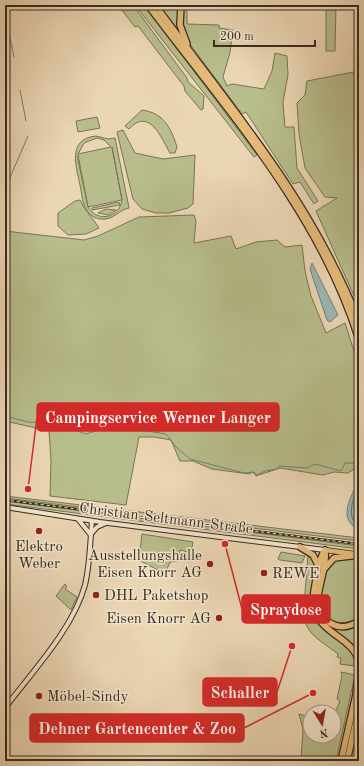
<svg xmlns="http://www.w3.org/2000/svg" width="364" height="766" viewBox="0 0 364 766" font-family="'Old Standard TT',serif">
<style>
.green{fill:#b8bd8c;stroke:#787456;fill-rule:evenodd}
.water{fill:#99b8b3;stroke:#728078}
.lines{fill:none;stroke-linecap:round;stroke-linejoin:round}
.shore{stroke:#68726a;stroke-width:1}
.stream{stroke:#728078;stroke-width:1}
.secondary-casing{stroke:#382c20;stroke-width:6}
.primary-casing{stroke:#382c20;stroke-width:6}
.highway-casing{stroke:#382c20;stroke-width:8}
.secondary{stroke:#f2e4ce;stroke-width:4}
.primary{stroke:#e6bb7a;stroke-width:4.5}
.highway{stroke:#e6bb7a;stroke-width:5.5}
.rail-casing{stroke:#382c20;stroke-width:2.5}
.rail{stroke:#f2e4ce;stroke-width:1;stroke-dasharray:3;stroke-linecap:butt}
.poi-dot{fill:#8f2418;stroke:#f2e4ce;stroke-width:1.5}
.labels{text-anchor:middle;stroke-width:3;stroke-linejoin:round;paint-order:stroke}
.street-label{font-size:15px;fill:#382c20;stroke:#f2e4ce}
.poi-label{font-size:15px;fill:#382c20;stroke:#f2e4ce;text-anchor:start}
.leader{fill:none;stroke:#d62828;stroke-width:1.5}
.callout-dot{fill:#d62828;stroke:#f2e4ce;stroke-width:1.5}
.callout{fill:#d62828;stroke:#d62828;stroke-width:1.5}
.callout-label{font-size:16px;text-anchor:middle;font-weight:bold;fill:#fff}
</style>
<rect width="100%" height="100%" fill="#ebd6b4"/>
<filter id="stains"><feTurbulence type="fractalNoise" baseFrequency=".005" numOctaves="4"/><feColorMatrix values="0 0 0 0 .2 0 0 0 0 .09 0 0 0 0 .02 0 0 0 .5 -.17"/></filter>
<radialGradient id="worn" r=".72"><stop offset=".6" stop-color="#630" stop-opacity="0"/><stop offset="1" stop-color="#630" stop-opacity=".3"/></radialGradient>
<g class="green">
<polygon points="118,5 133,5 187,78 188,82 204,96 203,109 201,110 185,91 184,86 138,26 135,27"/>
<polygon points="135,5 144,5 257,155 254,157"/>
<polygon points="159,5 179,5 177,21 180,32"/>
<path d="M182 5H187V24L219 25V28L233 30 230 52 223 77 227 86 232 84 264 89 272 71 275 53 287 56 288 75 283 102 285 127H294L297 168 318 201 314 204 300 182 293 184 246 112 242 114 189 43C183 31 180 18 182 5Z"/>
<polygon points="326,5 336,5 335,51 326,51"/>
<polygon points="359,71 359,307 316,211 337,198 325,197 305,168 299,134 297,103 305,95 307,81"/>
<path d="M142 110C164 113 171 128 177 147L175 153H170C161 137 149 107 129 129L125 126Z"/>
<polygon points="97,117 100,128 78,132 76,121"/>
<polygon points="123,130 135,153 163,159 195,155 193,204 188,208 169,213 156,213 142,209 133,199 117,132"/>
<path d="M96 136 108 139 115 138 129 208C118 210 113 221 101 219 96 219 91 216 88 212 82 205 82 194 80 185 76 166 67 139 96 136ZM97 138 104 140 111 147 78 154 84 143ZM112 147 122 200C119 218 98 223 88 207L122 200ZM78 155 88 207 78 160Z"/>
<path d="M80 200C85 211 93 218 99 228L86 234 68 235 58 226V213L75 201Z"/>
<polygon points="119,202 120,205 92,210 92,208"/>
<polygon points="106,209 116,210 108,215 98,213"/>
<polygon points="194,215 196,221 194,243 231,236 236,249 256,242 277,240 285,247 302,245 305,271 311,296 326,333 345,323 359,367 359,466 348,473 334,472 323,475 280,468 256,476 253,472 249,474 212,469 193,461 180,461 171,440 154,437 139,437 126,505 50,496 51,461 49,431 5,421 5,231 84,240 98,236 139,217"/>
<polygon points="5,496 359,538 359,541 5,498"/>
<polygon points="5,501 359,546 359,549 5,504"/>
<polygon points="142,534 193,542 191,553 180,550 178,561 170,562 165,574 139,560"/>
<polygon points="281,552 305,556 302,563 280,560 278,559"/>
<path d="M308 556C311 559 315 561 315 566 318 580 305 597 312 615 320 636 356 641 355 666L340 664 341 658 337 657 338 654C319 639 298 631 305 602L301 600 305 593Z"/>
<path d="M342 558 359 560V617C347 626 326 625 321 608 318 599 322 589 324 580 325 574 326 567 330 563 333 560 338 559 342 558Z"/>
<path d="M321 563C327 578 299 613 332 627 341 631 351 629 359 624V656C355 646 346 639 337 634 306 615 315 593 321 563Z"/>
<polygon points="65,584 67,587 65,589 77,597 71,610 56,596"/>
<polygon points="341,672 355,675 336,761 301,761 303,729 299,714 310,717 310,736 334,736 334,715 340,701 337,699 342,676"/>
</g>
<g class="water">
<polygon points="312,263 338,315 330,322 327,320 310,269"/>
<path d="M359 474V523L353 526C337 511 358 490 359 474Z"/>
</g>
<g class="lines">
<path class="shore" d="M359 487C353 496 349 511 353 520H359"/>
<g class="stream">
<polyline points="5,12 6,19"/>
<polyline points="10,38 14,57"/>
<polyline points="20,90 26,121"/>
<polyline points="5,189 28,136"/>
<polyline points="5,416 28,422 55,423 86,434 99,430 115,421 127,423 147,431 166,434 176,447 190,459 244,473 254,472 257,475 265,471 277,469 279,466 306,468 315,464 341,471 345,463 359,463"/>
</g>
<defs>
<g id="secondary">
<polyline points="5,507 100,522 325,550"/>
<polyline points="78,519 90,534"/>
<polyline points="91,534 97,527 106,523"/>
<path d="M5 708C32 672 73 629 85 585 90 564 90 542 92 521"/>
</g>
<polyline id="primary" points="325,550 355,554"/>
<g id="highway">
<path d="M148 5C226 109 320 213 359 340"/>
<path d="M155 5C231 108 312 201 359 322"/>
<polyline points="181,5 180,25 187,44"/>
<polyline points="300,547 313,555 319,567"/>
<path d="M325 550C319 558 318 570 316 580 309 611 314 620 340 638 347 643 353 648 357 656 361 667 357 682 356 693"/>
<path d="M325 552C329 574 302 610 332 624 341 629 351 626 359 621"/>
<polyline points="325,568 334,558 359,555"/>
<polyline points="341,761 357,690"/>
<polyline points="347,761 359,708"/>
</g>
</defs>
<use href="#secondary" class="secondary-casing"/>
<use href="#primary" class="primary-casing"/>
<use href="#highway" class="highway-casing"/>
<use href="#secondary" class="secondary"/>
<use href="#primary" class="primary"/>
<use href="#highway" class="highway"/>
<defs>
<polyline id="rail" points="5,500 359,544"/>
</defs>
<use href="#rail" class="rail-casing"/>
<use href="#rail" class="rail"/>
</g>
<g class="poi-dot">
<circle cx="39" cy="531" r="4"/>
<circle cx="210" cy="564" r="4"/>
<circle cx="264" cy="573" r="4"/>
<circle cx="96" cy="595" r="4"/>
<circle cx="219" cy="618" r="4"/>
<circle cx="39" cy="696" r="4"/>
</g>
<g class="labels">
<g class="street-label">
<text transform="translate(166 518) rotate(7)" y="5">Christian-Seltmann-Straße</text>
</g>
<g class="poi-label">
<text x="39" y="551" text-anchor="middle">Elektro<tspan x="39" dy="17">Weber</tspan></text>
<text x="202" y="560" text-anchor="end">Ausstellungshalle<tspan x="202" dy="17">Eisen Knorr AG</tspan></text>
<text x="272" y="578">REWE</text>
<text x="104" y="600">DHL Paketshop</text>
<text x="211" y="623" text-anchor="end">Eisen Knorr AG</text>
<text x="47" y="701">Möbel-Sindy</text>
</g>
</g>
<path class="leader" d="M28 489L37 417M225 544L242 609M292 646L277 692M313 693L244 728"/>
<g class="callout-dot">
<circle cx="28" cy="489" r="4"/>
<circle cx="225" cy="544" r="4"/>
<circle cx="292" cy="646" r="4"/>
<circle cx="313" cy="693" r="4"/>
</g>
<g class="callout">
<rect x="37" y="403" width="242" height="28" rx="4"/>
<rect x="242" y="595" width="88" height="28" rx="4"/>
<rect x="203" y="678" width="74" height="28" rx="4"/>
<rect x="30" y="714" width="214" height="28" rx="4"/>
</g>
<g class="callout-label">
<text x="158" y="423">Campingservice Werner Langer</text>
<text x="286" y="615">Spraydose</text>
<text x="240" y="698">Schaller</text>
<text x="137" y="734">Dehner Gartencenter &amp; Zoo</text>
</g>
<rect width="364" height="766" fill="none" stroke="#ebd6b4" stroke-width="20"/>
<rect x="6" y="6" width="352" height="754" fill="none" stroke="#382c20" stroke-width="2"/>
<rect x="10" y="10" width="344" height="746" fill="none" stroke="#382c20"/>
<g transform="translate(322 724) rotate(169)"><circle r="19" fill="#f2e4ce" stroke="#a89a88"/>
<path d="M0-3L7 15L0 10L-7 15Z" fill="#8f2418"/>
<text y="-6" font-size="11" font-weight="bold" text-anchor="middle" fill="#382c20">N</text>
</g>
<path d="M214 40v6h101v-6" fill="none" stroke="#382c20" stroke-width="2"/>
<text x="220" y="40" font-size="12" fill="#382c20" stroke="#f2e4ce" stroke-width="3" paint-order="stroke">200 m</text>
<rect width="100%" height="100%" filter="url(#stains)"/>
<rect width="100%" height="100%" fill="url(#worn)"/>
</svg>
